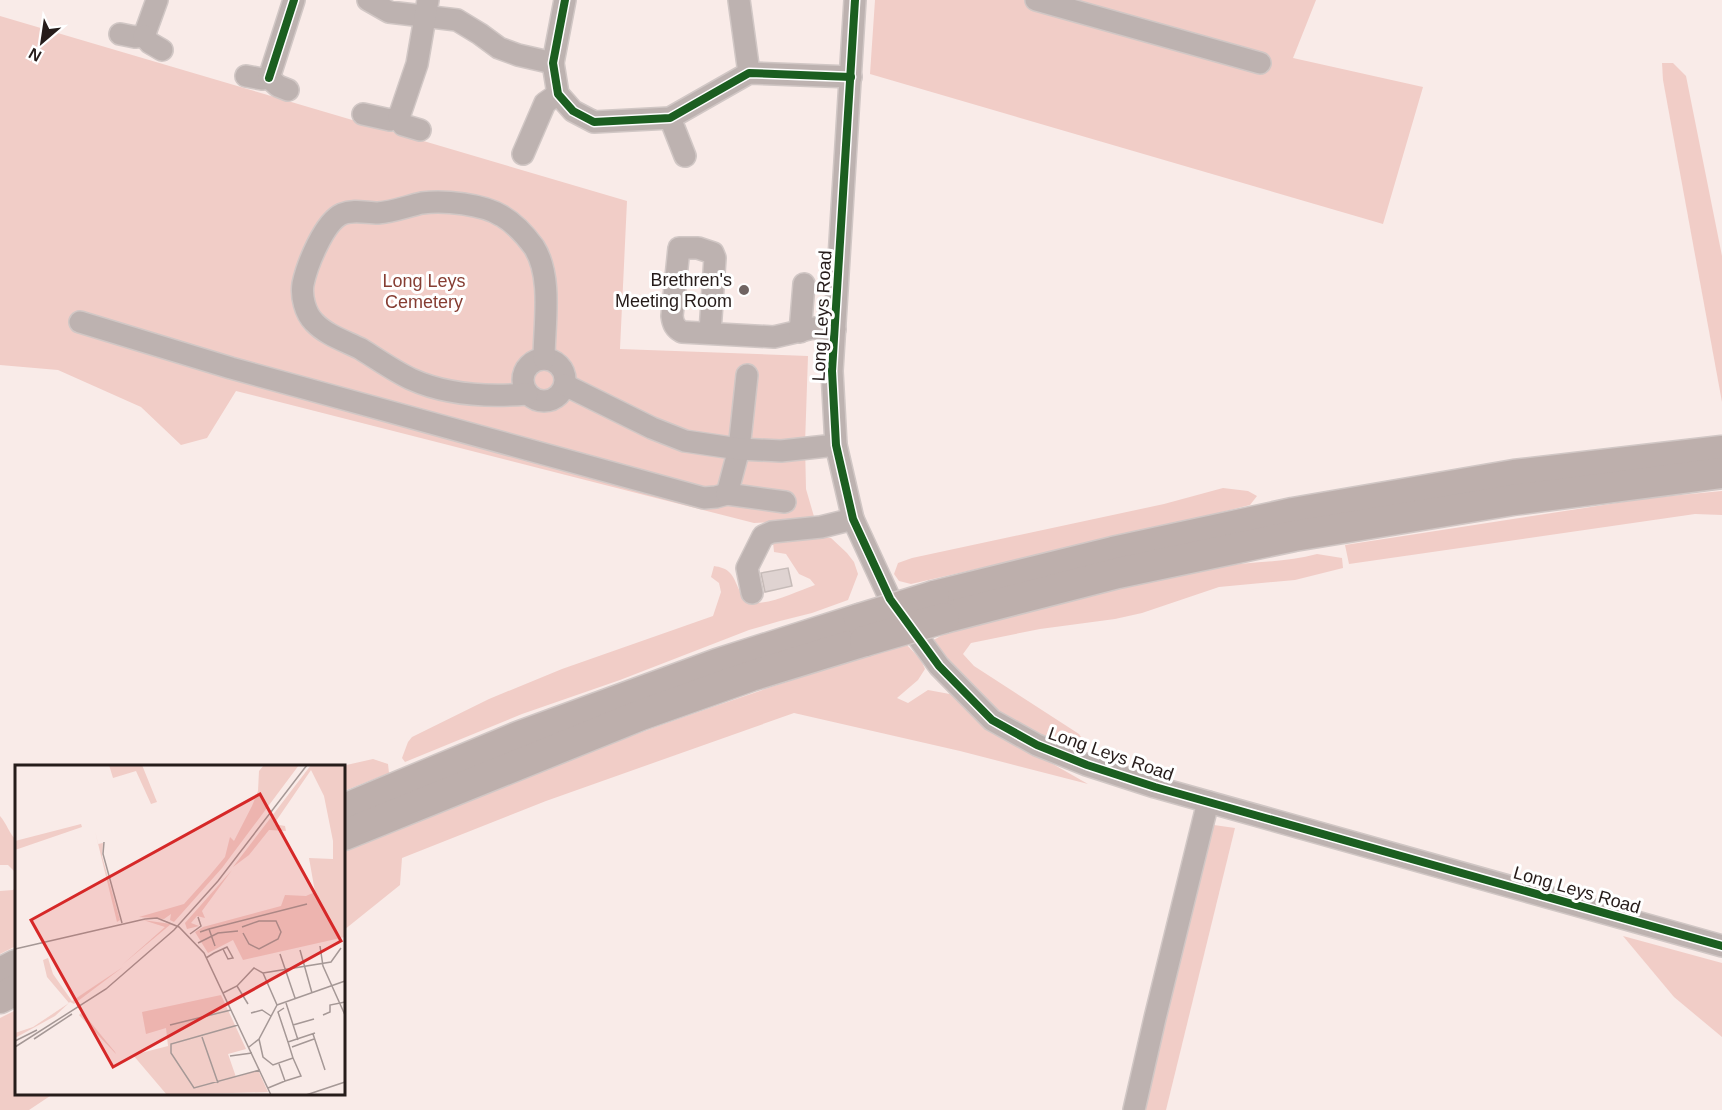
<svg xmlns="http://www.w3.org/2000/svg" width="1722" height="1110" viewBox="0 0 1722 1110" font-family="Helvetica,sans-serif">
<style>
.green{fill:#f1cdc7}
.building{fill:#dfd3d1;stroke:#c6bbb8;stroke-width:1.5}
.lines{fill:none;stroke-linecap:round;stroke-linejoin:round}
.minor-casing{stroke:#d1c7c5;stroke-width:24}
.highway-casing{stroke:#d1c7c5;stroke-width:33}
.minor{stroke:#bdb2b0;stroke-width:21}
.highway{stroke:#bdafac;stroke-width:30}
.highway-bridge-casing{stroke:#d1c7c5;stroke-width:33;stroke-linecap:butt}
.highway-bridge{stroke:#bdafac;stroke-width:30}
.cycleway-casing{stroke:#fff;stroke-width:11}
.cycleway{stroke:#1b5e20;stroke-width:8}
.poi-dot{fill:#706462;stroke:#fff;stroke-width:2}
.labels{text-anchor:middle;stroke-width:6;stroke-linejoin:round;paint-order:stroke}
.poi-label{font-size:18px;fill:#261c1a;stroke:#fff;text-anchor:end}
.park-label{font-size:18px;fill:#863e33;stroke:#fff}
.street-label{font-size:18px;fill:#261c1a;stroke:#fff}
.inset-road{fill:none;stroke:#a59896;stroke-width:1.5}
.view{fill:#d62828;fill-opacity:0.15;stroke:#d62828;stroke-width:3}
.inset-edge{fill:none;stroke:#261c1a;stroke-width:3}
</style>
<rect width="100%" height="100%" fill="#f9ebe8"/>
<g class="green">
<polygon points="875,0 1316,0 1293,58 1423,87 1383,224 870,74"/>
<polygon points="0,16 627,201 620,349 808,356 805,444 806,489 815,520 754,523 236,391 207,438 181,445 141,407 58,370 0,365"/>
<polygon points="1662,63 1673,63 1686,76 1722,256 1722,402 1663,80"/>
<polygon points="1223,488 1248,491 1257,496 1250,505 1161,527 911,584 899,581 894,574 898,563 912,558 1164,504"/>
<polygon points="1722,491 1722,515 1695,514 1349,564 1345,545 1649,498"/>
<path d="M816 536 831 538 847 553 854 562 858 574 848 600 812 613 780 621 749 630 620 680 522 714 405 762 402 758 408 742 412 737 489 699 562 669 713 616 721 592 719 583 711 577 714 566C720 567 726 568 731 574 739 584 740 604 756 603 774 603 798 591 815 585L810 579 799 574 786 554 774 552 773 542Z"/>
<path d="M1317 554 1342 558 1343 568 1295 580 1219 587 1142 613 1115 619 1040 629 971 643 963 654 974 666 1079 734 1085 743 1081 753 1047 739 997 712 929 646 932 641 944 634C1035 609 1125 583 1218 567 1251 561 1285 563 1317 554Z"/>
<path d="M907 645 921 660 925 669 918 680 897 698 908 703 928 690 955 695 1037 755 1088 784 960 751 794 713 546 801 402 858 400 885 344 930V850C528 773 715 700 907 645Z"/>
<polygon points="373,759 388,764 389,773 344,791 344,766 342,766"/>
<path d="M0 816C7 824 9 833 16 840V873L8 865H0Z"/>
<polygon points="1214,825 1235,828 1166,1110 1142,1110 1195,889"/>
<polygon points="16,887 16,946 0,954 0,891 13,890"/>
<polygon points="1623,936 1722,963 1722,1037 1674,997"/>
<polygon points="16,1010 16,1094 53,1094 29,1110 0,1110 0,1018"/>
</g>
<polygon class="building" points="788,568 792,586 765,592 761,573"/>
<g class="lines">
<defs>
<g id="minor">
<polyline points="368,0 389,12 457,20 480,34 499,48 518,55 553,63"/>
<polyline points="565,0 553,63 558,94 573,111 594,122 670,118 749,73 851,77"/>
<polyline points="739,0 749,73"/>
<polyline points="855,0 832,371 836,445 853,519 890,599 939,666 992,720 1037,745 1087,765 1155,787 1722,946"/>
<polyline points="1036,0 1260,63"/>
<polyline points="120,34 135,37 144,36"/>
<polyline points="144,36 157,0"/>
<polyline points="144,36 150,43 162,50"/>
<polyline points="246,76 262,79 269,78"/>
<polyline points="269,78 294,0"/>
<polyline points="269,78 278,86 288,90"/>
<polyline points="363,114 390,120 399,117"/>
<polyline points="399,117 417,64 428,0"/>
<polyline points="399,117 403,125 420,130"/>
<polyline points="670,118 685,156"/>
<polyline points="523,154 545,103 558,94"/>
<polyline points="80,322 231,368 704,498 716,497 727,494"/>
<path d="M710 332 715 258 713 253 698 248H679L672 316C673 324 675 328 682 332L774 337 813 328 835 329"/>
<polyline points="800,332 804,284"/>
<circle cx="544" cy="380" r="21"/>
<polyline points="747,375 739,449 727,494 785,502"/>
<polyline points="565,385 652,428 685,441 739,449 781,451 836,445"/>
<path d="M527 394C490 397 446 395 411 379 394 371 377 359 361 349 345 341 326 335 314 322 305 313 301 296 303 284 307 265 324 222 342 214 354 209 366 213 378 213 393 212 408 206 422 203 444 200 483 204 502 216 514 223 526 236 534 247 553 277 544 325 544 359"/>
<polyline points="752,593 747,568 763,536 772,532 821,527 853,519"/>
<polyline points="1134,1110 1155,1018 1208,802"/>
</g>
<g id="highway">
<polyline points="934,596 1113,552 1293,513 1514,475 1722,451"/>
<polyline points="944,618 1118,573 1294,536 1513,500 1722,473"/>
<polyline points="344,809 520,736 717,664 859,619"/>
<polyline points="344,835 641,715 751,676 865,641"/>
<polyline points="0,973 16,965"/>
<polyline points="0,998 16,990"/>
</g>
</defs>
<use href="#minor" class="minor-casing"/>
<use href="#highway" class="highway-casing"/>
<use href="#minor" class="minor"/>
<use href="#highway" class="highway"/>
<defs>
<g id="highway-bridge">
<polyline points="859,619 934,596"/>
<polyline points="865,641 944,618"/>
</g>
</defs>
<use href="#highway-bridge" class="highway-bridge-casing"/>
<use href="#highway-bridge" class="highway-bridge"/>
<defs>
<g id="cycleway">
<polyline points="565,0 553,63 558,94 573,111 594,122 670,118 749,73 851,77"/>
<polyline points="855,0 832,371 836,445 853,519 890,599 939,666 992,720 1037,745 1087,765 1155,787 1722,946"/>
<polyline points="269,78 294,0"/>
</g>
</defs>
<use href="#cycleway" class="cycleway-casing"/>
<use href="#cycleway" class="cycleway"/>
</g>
<circle class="poi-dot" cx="744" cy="290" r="6"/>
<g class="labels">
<g class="poi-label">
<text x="732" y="286">Brethren's<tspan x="732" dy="21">Meeting Room</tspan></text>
</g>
<g class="park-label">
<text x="424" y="287">Long Leys<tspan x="424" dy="21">Cemetery</tspan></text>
</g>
<g class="street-label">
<text transform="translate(822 316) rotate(-87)" y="6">Long Leys Road</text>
<text transform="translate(1111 754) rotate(19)" y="6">Long Leys Road</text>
<text transform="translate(1577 890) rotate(16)" y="6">Long Leys Road</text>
</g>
</g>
<g transform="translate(15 765)">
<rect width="330" height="330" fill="#f9ebe8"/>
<path d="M94 0H127L142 37 136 39 121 6 98 13ZM249 0H284L207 103 159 157 155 155 156 149 149 154 124 152 169 139 195 110 210 92 215 72 219 76 237 41 243 26 244 6ZM296 0H330V172L228 195 218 175 193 188 180 167 188 162 266 141 270 130 291 131 300 127 294 93 318 94V76L309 31 296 5 259 59 270 61 271 66 254 65 234 90 218 102ZM66 59 67 62 0 85V76ZM80 66 83 79 88 78 87 91 105 155 102 157ZM217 105 187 146 190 153 182 151 176 158 184 161 172 164 170 158ZM128 155 156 159 107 200 150 162ZM33 193 38 209 57 236 108 202 59 239 55 237 40 251 0 273V268L18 262 54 238 32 212 28 195ZM206 230 231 284 213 289 221 312 243 305 253 327 152 330 118 290 153 281 151 263 131 269 127 247ZM67 247 100 287 101 289 64 250Z" fill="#f1cdc7"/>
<path class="inset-road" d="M89 77 88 89 107 158M227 162 244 156H261L266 167 263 174 244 184 234 179 228 168M194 164 292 139M185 167 194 164 200 181M175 169 186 161 183 152M183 178 203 168 223 166M305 181 308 201 330 250M0 184 130 154 142 153 164 162 189 188 256 330M285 185 297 228M265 189 280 233M191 193 199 188 212 182 218 193 213 194 208 184M248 208 316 197 326 183M222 221 233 239M208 228 222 221 239 203 248 208 262 240 244 274 234 282M271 238 283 275M262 240 330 216M269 243 263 247 273 277M236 248 247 245 256 251M308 250 315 247V240L330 237M155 260 216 245M223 260 156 279V288L179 323 245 305M278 260 299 254M298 269 310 305M187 272 203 318M19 274 57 249M244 274 248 292 258 300 278 293 273 277 300 268M0 276 22 265M0 282 91 224 159 165 203 116 292 0M277 282 299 274M215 291 237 288M270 316 286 311 278 293M253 323 270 316 264 299M291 330 330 317"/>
<path class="view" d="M245 29 326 176 98 302 16 155Z"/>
<rect width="330" height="330" class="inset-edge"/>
</g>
<g transform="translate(42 42) rotate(209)" stroke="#ffffff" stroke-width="4.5" paint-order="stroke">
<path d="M0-4.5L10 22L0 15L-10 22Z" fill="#261c1a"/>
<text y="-9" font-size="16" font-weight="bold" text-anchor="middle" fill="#261c1a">N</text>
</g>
</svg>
